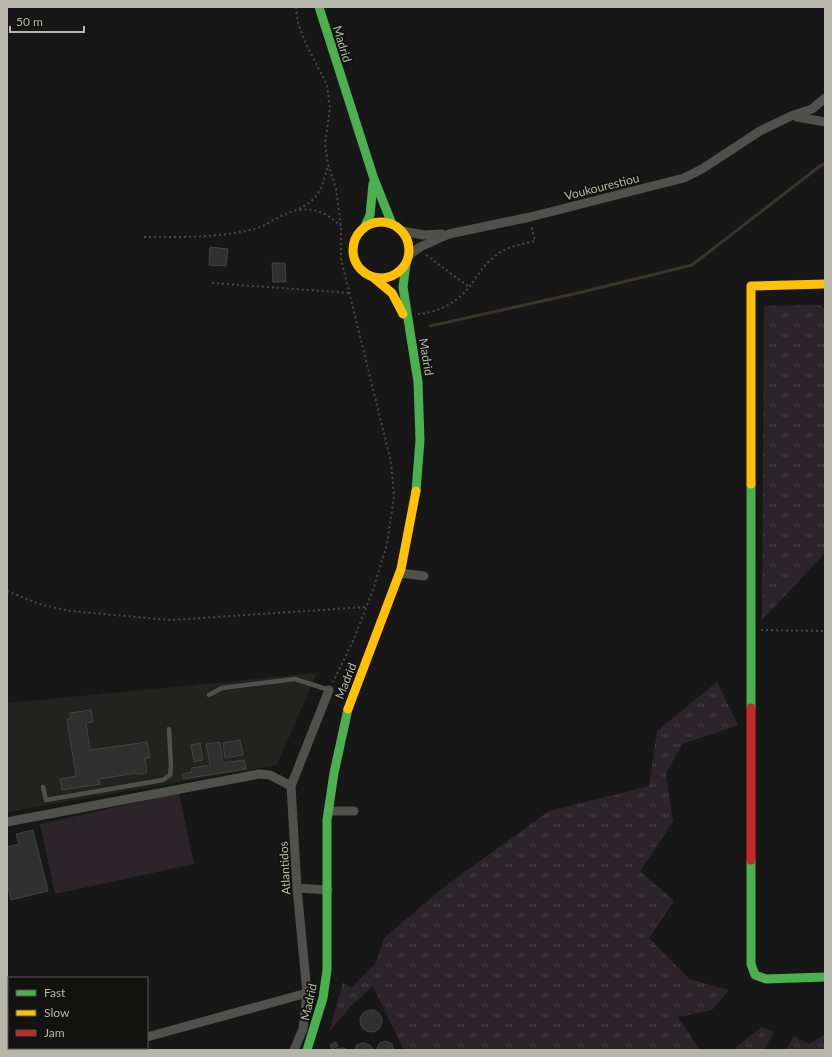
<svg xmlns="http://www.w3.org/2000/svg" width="832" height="1057" viewBox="0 0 832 1057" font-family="Lato,sans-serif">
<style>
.built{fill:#222321}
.grass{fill:url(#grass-tufts)}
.park{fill:#2b2529}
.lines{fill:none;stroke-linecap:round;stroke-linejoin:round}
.stream{stroke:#37352c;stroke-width:3}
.building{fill:#2f302f;stroke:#434340}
.path{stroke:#4a4a47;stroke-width:2;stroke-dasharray:2 3;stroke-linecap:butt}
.lane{stroke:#50504c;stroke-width:4.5}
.street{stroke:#50504c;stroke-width:9}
.fast{stroke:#4caf50;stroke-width:9}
.slow{stroke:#ffc107;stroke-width:9}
.jam{stroke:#c62828;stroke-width:9}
.labels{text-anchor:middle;stroke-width:4;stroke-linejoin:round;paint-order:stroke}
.street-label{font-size:12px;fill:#b6b6aa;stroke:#121311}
</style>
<defs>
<pattern id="grass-tufts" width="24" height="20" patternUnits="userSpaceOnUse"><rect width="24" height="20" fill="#2b2529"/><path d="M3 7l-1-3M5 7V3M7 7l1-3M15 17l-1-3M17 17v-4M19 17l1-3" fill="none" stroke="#484245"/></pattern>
</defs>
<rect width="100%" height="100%" fill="#171717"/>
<polygon class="built" points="317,673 277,765 7,812 7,703"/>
<g class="grass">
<polygon points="820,305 825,310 825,553 762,620 764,306"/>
<polygon points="717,682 738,725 682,744 666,774 673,821 640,871 674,901 649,938 689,979 729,990 712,1010 678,1017 700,1050 404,1050 373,986 351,1006 329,1032 343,982 351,988 376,963 384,938 444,887 549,811 649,786 657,731"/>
<polygon points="761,1027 774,1032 764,1050 733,1050"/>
<polygon points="825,1034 825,1050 785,1050 794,1036 809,1044"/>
</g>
<polygon class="park" points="179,793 194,864 55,894 40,824"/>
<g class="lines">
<polyline class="stream" points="430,326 578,293 692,265 820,166 825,164"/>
</g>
<g class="building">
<polygon points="210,247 228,249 226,266 209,265"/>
<polygon points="272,263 285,263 286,282 273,282"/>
<polygon points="91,710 93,722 86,723 90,750 147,742 150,758 145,758 147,772 143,774 136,773 99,779 100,784 62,790 60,779 76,776 67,719 71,718 70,713"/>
<polygon points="240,740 243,755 225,758 223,743"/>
<polygon points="220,742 223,763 244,760 246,769 183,779 182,774 192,772 191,768 210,765 206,744"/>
<polygon points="200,743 203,760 194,762 191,745"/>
<polygon points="33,830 48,891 11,900 7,883 7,847 19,844 16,834"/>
<circle cx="371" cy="1021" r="11"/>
<polygon points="386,1041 392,1044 394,1050 376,1050 380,1043"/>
<polygon points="336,1042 338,1046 332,1049 330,1045"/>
<polygon points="363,1043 370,1045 374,1050 354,1050 357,1045"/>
<polygon points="340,1048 344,1048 347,1050 334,1050"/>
</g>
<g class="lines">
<g class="path">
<polyline points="296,7 298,23 306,44 327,85 330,108 325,144 328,164 336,189 341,227 341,259 391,462 394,496 387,544 373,590 353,641 333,682"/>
<path d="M299 209C321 197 322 188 328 165"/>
<path d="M144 237C181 237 219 238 254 229 269 225 285 211 299 210 316 208 329 214 340 226"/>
<polyline points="426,255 469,287"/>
<polyline points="212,283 350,293"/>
<path d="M418 314C434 313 453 305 465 292 475 281 482 266 495 256 506 247 521 244 535 241L531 225"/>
<polyline points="7,591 39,604 70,611 170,620 366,607"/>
<polyline points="761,630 825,631"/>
</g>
<g class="lane">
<polyline points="209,695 222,688 295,679 329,690"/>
<polyline points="43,787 46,800 163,780 170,775 171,766 169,729"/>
</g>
<g class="street">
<polyline points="797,117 825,122"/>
<polyline points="402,231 424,235 442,234"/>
<polyline points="409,255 420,247 449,234 530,217 684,178 702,169 760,131 791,116 812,109 825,98"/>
<polyline points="400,573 424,576"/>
<polyline points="328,811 354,811"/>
<polyline points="7,822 259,774 270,775 291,786"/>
<polyline points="297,888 328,890"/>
<polyline points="147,1037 307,993"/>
<polyline points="100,1050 107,1048"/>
<polyline points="294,1050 303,1029 307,993 297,888 291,786 329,690"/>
</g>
<g class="fast">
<polyline points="319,7 374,179 392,224"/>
<polyline points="365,226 370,215 373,184"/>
<polyline points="406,264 403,287 418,382 420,440 416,491"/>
<polyline points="751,484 751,708"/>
<polyline points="751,860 751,964 755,975 766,979 825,977"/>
<polyline points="307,1050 323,998 327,970 327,820 334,773 348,709"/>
</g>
<g class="slow">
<circle cx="381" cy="250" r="28"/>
<polyline points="374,278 392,293 403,314"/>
<polyline points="751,484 751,286 825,284"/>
<polyline points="348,709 401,569 416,491"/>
</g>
<polyline class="jam" points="751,708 751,860"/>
</g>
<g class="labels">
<g class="street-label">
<text transform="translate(342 44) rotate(73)" y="4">Madrid</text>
<text transform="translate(602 187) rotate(-14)" y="4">Voukourestiou</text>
<text transform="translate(426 357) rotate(81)" y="4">Madrid</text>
<text transform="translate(346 681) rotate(-68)" y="4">Madrid</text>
<text transform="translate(285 868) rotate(-93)" y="4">Atlantidos</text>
<text transform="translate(309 1002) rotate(-77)" y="4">Madrid</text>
</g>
</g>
<rect width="832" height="1057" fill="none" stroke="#b6b6aa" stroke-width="16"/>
<rect x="8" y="977" width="140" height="72" fill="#121311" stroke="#54544e"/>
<rect x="16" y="990" width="20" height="6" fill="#4caf50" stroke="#54544e"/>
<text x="44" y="997" font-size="12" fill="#b6b6aa">Fast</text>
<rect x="16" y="1010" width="20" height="6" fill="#ffc107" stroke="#54544e"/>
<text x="44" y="1017" font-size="12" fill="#b6b6aa">Slow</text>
<rect x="16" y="1030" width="20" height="6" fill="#c62828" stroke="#54544e"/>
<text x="44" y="1037" font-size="12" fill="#b6b6aa">Jam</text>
<path d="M10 26v6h74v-6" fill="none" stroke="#b6b6aa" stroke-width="2"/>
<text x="16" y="26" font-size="12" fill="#b6b6aa" stroke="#121311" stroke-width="3" paint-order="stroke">50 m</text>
</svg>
